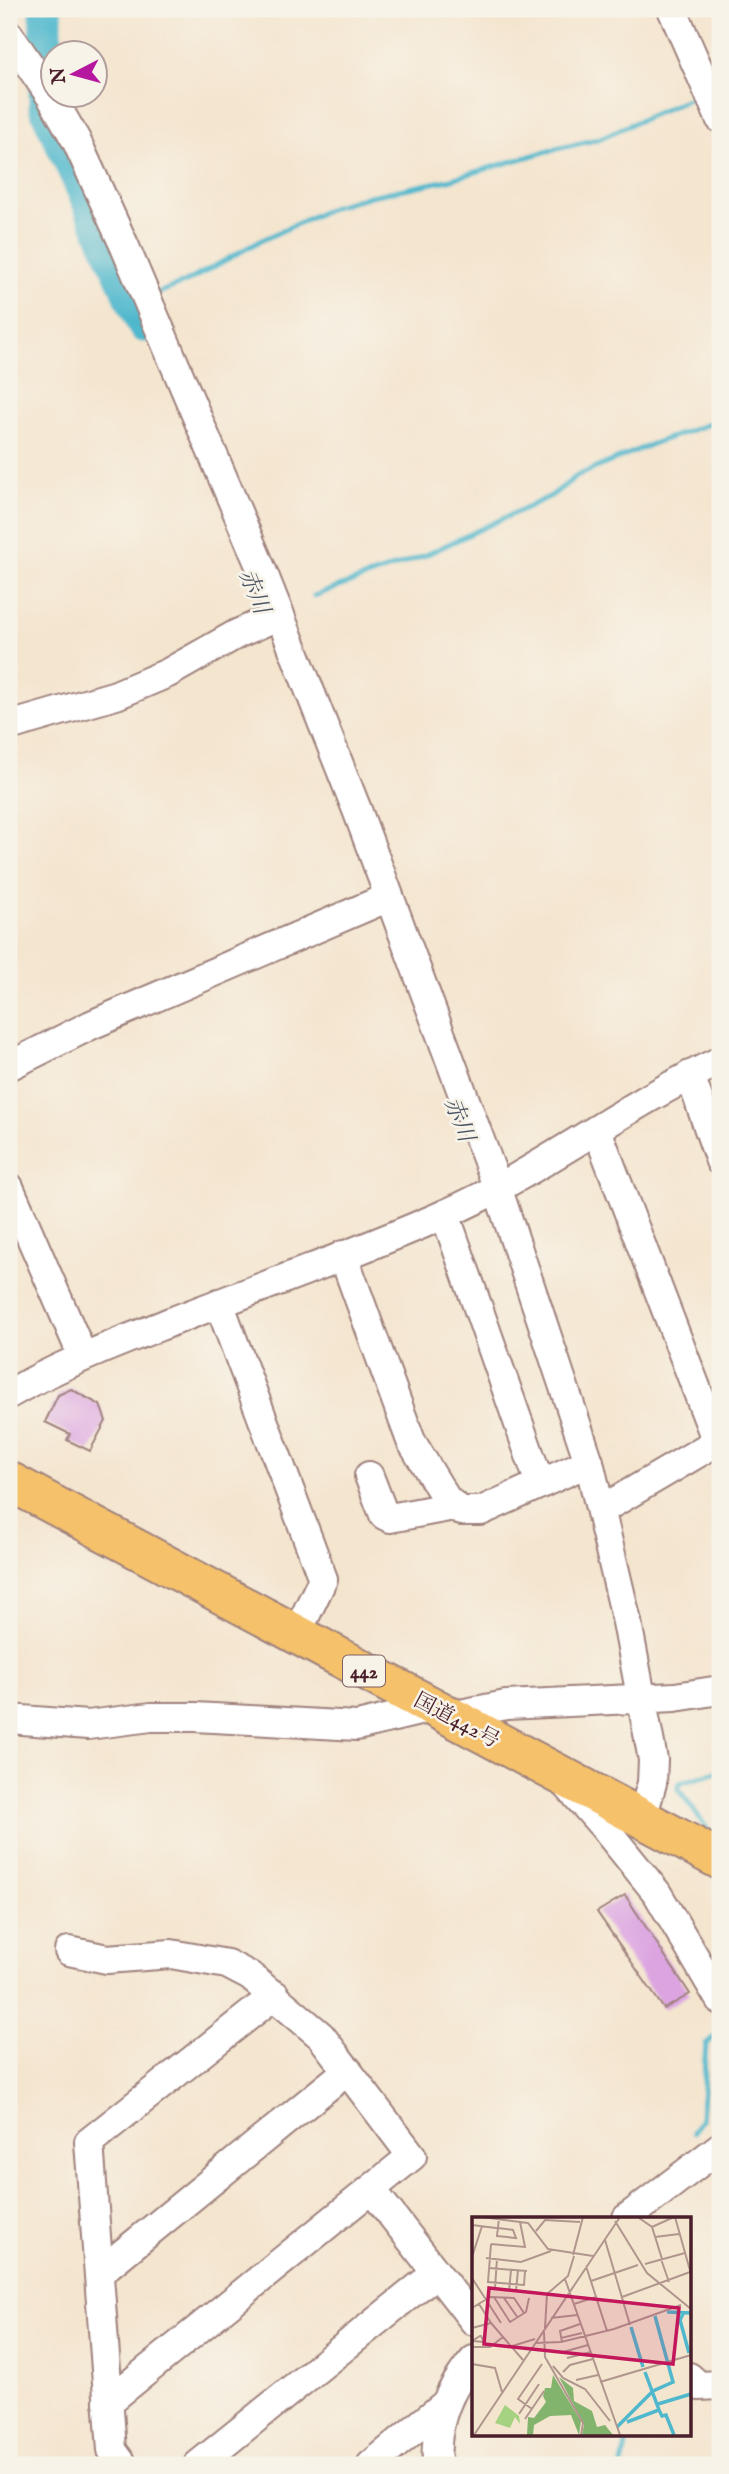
<svg xmlns="http://www.w3.org/2000/svg" width="729" height="2474" viewBox="0 0 729 2474" font-family="'IM FELL English','Noto Serif JP',serif">
<style>
.lines{fill:none;stroke-linecap:round;stroke-linejoin:round}
.stream{stroke:#4fb8cd;stroke-width:5}
.river{stroke:#4fb8cd;stroke-width:33}
.building{fill:#dca4e1}
.minor-casing{stroke:#9f827d;stroke-width:32}
.highway-casing{stroke:#9f827d;stroke-width:42}
.minor{stroke:#fff;stroke-width:28}
.highway{stroke:#f5c16b;stroke-width:38}
.labels{text-anchor:middle;stroke-width:5;stroke-linejoin:round;paint-order:stroke}
.shield{fill:#f7f3e8;stroke:#7e5f64;stroke-width:2}
.shield-label{font-size:19px;font-weight:bold;fill:#4a1f2b}
.street-label{font-size:21px;fill:#4a1f2b;stroke:#f7f3e8}
.water-label{font-size:23px;font-style:italic;fill:#4c5564;stroke:#f7f3e8}
.inset-river{fill:none;stroke:#4fb8cd;stroke-width:3.5}
.inset-road{fill:none;stroke:#b0968d;stroke-width:2}
.view{fill:#c2185b;fill-opacity:0.15;stroke:#c2185b;stroke-width:3.5}
.inset-edge{fill:none;stroke:#4a1f2b;stroke-width:3.5}
</style>
<rect width="100%" height="100%" fill="#f7f3e8"/>
<filter id="ink" filterUnits="userSpaceOnUse"><feTurbulence type="fractalNoise" baseFrequency=".0143" numOctaves="2"/><feDisplacementMap in="SourceGraphic" scale="14" xChannelSelector="R" yChannelSelector="G"/><feConvolveMatrix kernelMatrix="1 2 1 2 8 2 1 2 1" color-interpolation-filters="sRGB"/></filter>
<filter id="wash" filterUnits="userSpaceOnUse"><feTurbulence type="fractalNoise" baseFrequency=".00686" numOctaves="4" result="noise"/><feDisplacementMap in="SourceGraphic" scale="28" xChannelSelector="R" yChannelSelector="G"/><feGaussianBlur stdDeviation="1.57" result="paint"/><feColorMatrix in="noise" values="0 0 0 0 0 0 0 0 0 0 0 0 0 0 0 0 0 1.4 0 .05"/><feComposite in="paint" operator="in"/></filter>
<g filter="url(#wash)">
<rect width="100%" height="100%" fill="#f4e5cf"/>
<g class="lines">
<g class="stream">
<polyline points="153,295 186,282 260,241 335,206 370,196 448,180 544,152 598,139 699,94"/>
<polyline points="314,596 421,557 551,496 577,476 652,444 720,420"/>
<polyline points="713,1837 678,1788 680,1783 720,1771"/>
<polyline points="694,2132 701,2119 706,2044 720,2032"/>
<polyline points="622,2465 628,2434"/>
</g>
<polyline class="river" points="46,9 45,107 144,326"/>
</g>
<g id="blocks">
<g class="building">
<polygon points="71,1389 100,1405 106,1421 90,1451 67,1440 70,1434 45,1422 58,1395"/>
<polygon points="625,1895 690,1994 664,2009 597,1912"/>
</g>
</g>
</g>
<g filter="url(#ink)">
<use href="#blocks" fill-opacity="0" stroke="#9f827d" stroke-width="2"/>
<g class="lines">
<defs>
<g id="minor">
<polyline points="672,9 720,118"/>
<polyline points="9,35 50,95 76,140 125,247 261,568 357,810 493,1175 589,1462 627,1622 653,1760 652,1783 642,1818"/>
<polyline points="9,726 116,695 168,673 237,634 280,615"/>
<polyline points="9,1066 91,1025 389,897"/>
<polyline points="690,1075 720,1161"/>
<polyline points="597,1130 717,1442"/>
<polyline points="9,1187 83,1357"/>
<polyline points="445,1214 540,1484"/>
<polyline points="343,1255 411,1441 447,1500 461,1511 481,1511 589,1462"/>
<polyline points="219,1303 323,1579 296,1635"/>
<path d="M9 1394C61 1364 117 1343 173 1321 263 1286 355 1254 443 1215 541 1172 624 1105 720 1061"/>
<polyline points="369,1476 384,1515 390,1518 454,1506"/>
<polyline points="601,1510 720,1440"/>
<polyline points="450,1716 506,1705 675,1697 720,1690"/>
<polyline points="9,1719 88,1725 151,1717 195,1717 357,1726 432,1708"/>
<polyline points="568,1786 603,1826 657,1893 720,2000"/>
<polyline points="69,1951 107,1959 171,1954 227,1964 250,1976 321,2036 412,2156 108,2402"/>
<polyline points="372,2190 474,2321"/>
<polyline points="627,2218 720,2147"/>
<polyline points="100,2272 348,2070"/>
<polyline points="689,2377 699,2386 720,2385"/>
<polyline points="123,2465 112,2450 89,2142 275,1995"/>
<polyline points="198,2465 436,2273"/>
<polyline points="371,2465 445,2404"/>
<path d="M437 2465C434 2426 447 2390 474 2360"/>
</g>
<polyline id="highway" points="9,1481 720,1860"/>
</defs>
<use href="#minor" class="minor-casing"/>
<use href="#highway" class="highway-casing"/>
<use href="#minor" class="minor"/>
<use href="#highway" class="highway"/>
</g>
</g>
<g class="labels">
<rect class="shield" x="343" y="1655.5" width="42" height="31" rx="5"/>
<g class="shield-label">
<text x="364" y="1678">442</text>
</g>
<g class="street-label">
<text transform="translate(457 1720) rotate(28)" y="7">国道442号</text>
</g>
<g class="water-label">
<text transform="translate(255 591) rotate(68)" y="8">赤川</text>
<text transform="translate(460 1119) rotate(69)" y="8">赤川</text>
</g>
</g>
<g transform="translate(472 2217)">
<rect width="219" height="219" fill="#f4e5cf"/>
<path d="M33 188 47 199 48 207 43 200 38 211 23 206Z" fill="#a4d280"/>
<path d="M81 158 109 204 107 218 99 198 78 199 62 208 61 218H55L56 200 62 201 74 185 71 179 73 171H79ZM87 160 101 171 102 184 120 194 125 210 133 208 141 218H110L112 208Z" fill="#83b46e"/>
<path class="inset-river" d="M195 95 219 96M212 95 208 103 217 136M159 110 171 150M186 187 219 177M187 193 190 199 194 198 202 218M155 205 187 193 173 155M145 210 181 174 201 165 183 99"/>
<path class="inset-road" d="M10 0 56 6 76 32 121 39M203 0 219 57M167 1 180 10 190 42M143 4 175 56 219 92M0 8 24 11H26L41 13 44 21 25 19V18L26 11 27 0M180 10 202 0M64 14 73 3 108 5M183 20 207 17M133 23 158 108M19 27 16 65 52 68 53 54M19 27 53 30 48 5M101 38 111 0M0 40 10 9M14 41 49 45 79 34M189 42 197 65M173 47 213 36M114 49 135 114M17 51 55 54M0 61 29 106M93 62 148 218M119 64 166 48M23 71 25 42M37 74 39 53M44 74 46 53M22 80 38 105 54 95 57 81M150 80 218 55M32 81 46 101M7 87 19 106M102 87 124 80M0 91 18 80 42 81 52 96M79 101 105 98M0 111 19 106 51 143M73 111 75 77 96 59 102 39M72 115 73 140 111 206 109 218M89 121 110 116M0 124 8 119H9L12 125 1 124M90 125 88 114 108 107M63 126 89 125 142 112 209 88M0 130H18L31 120M37 130 63 122M91 135 116 128M95 141 119 135M0 147 23 151 30 175M81 149 91 161 113 172 138 204M91 155 98 148 121 142M104 163 126 158M128 165 219 138M60 192 46 182 70 147M47 197 67 167M53 202 72 174M2 218 148 0"/>
<path class="view" d="M17 71 207 91 201 147 12 127Z"/>
<rect width="219" height="219" class="inset-edge"/>
</g>
<rect width="729" height="2474" fill="none" stroke="#f7f3e8" stroke-width="35"/>
<g transform="translate(74 74) rotate(264)"><circle r="33" fill="#f7f3e8" stroke="#b29e9c" stroke-width="2"/>
<path d="M0-5L12 26L0 18L-12 26Z" fill="#b5179e"/>
<text y="-10" font-size="19" font-weight="bold" text-anchor="middle" fill="#4a1f2b">N</text>
</g>
</svg>
